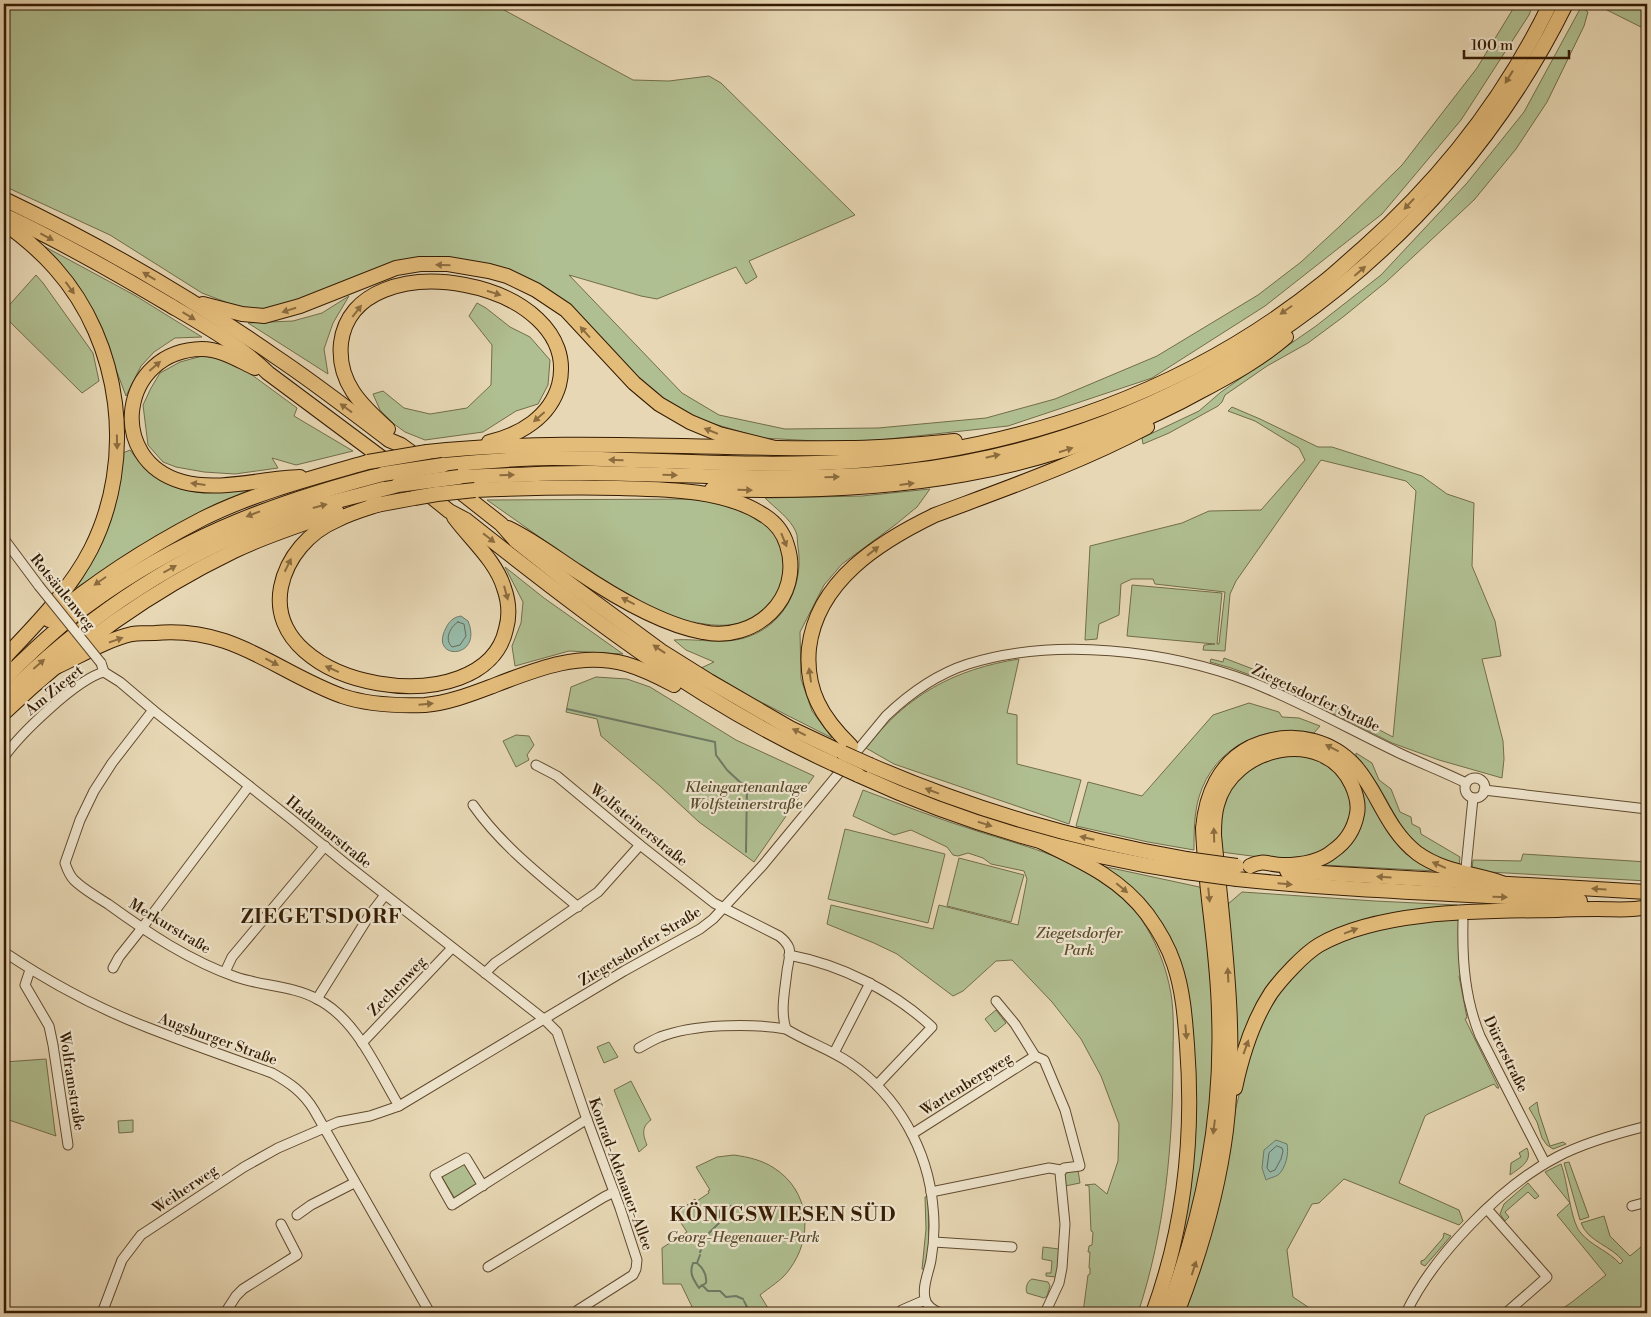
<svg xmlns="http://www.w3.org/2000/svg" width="1651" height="1317" viewBox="0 0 1651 1317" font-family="'Libre Bodoni',serif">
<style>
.green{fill:#b0bf91;stroke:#726d4a}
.water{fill:#97baa9;stroke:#6f7a66}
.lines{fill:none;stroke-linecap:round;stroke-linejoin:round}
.shore{stroke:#666a56;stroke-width:1}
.stream{stroke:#6f7a66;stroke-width:2}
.minor-casing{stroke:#614a2e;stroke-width:11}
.highway-casing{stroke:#341b02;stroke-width:16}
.minor{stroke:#efe5ce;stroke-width:9}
.highway{stroke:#e4bc7a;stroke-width:14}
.minor-bridge-casing{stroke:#614a2e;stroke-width:11;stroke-linecap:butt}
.highway-bridge-casing{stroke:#341b02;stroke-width:16;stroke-linecap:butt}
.minor-bridge{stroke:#efe5ce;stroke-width:9}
.highway-bridge{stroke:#e4bc7a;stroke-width:14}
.oneway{fill:#8c6c3e}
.labels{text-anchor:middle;stroke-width:4.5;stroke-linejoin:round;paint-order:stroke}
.street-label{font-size:15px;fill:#341b02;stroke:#efe5ce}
.park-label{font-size:15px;font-style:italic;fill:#594c2d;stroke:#efe5ce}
.district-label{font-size:20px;font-weight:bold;letter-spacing:1px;fill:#341b02;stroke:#efe5ce}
</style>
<rect width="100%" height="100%" fill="#e7d7b4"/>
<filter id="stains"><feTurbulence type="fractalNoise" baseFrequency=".004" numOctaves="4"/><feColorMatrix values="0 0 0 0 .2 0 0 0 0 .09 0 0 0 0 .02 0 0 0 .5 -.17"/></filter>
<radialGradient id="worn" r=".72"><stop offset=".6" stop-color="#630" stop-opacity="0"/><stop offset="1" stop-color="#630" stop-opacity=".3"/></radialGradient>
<g class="green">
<polygon points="4,4 493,4 633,80 669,81 709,76 721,83 855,215 749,261 757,277 746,284 736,267 657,299 641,296 569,275 682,393 719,415 785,429 878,428 986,418 1055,399 1157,356 1258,295 1301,262 1340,226 1402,165 1477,68 1516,4 1533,4 1529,15 1461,120 1382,214 1265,306 1152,378 1008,426 852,443 762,438 694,418 663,401 639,381 558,296 528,279 507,271 478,262 452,259 274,309 249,311 202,293 110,235 4,186"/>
<polygon points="1599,4 1647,4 1647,30 1599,6"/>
<polygon points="1580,9 1584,9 1588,12 1584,26 1547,102 1516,149 1474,200 1386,282 1343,317 1308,343 1267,366 1225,395 1222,402 1218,406 1169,433 1143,444 1142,438 1199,411 1221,392 1316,326 1381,275 1467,183 1524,112"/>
<polygon points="38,243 136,296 202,337 175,338 154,352 141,366 126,396 95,314 66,272"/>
<polygon points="36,275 43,283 93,353 99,381 82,393 4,316 4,311"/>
<polygon points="349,296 333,323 324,349 328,374 248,323 293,321 322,313"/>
<polygon points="477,303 486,308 510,327 530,337 550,360 548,385 538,404 516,411 483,432 425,440 405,432 394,424 380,410 373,394 383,391 404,408 430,414 467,408 491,385 492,345 469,316"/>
<polygon points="202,356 227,359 248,372 297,408 294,416 353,451 296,465 272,458 278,468 235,474 204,472 176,467 163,462 148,445 143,405 151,388 160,373 180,362"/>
<polygon points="1232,407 1260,419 1318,447 1332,447 1422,476 1447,494 1474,503 1472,566 1495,621 1501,656 1482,659 1503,741 1504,759 1502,778 1439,760 1392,743 1272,683 1231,668 1210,662 1211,659 1223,662 1224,658 1287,682 1393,737 1416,491 1406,481 1321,460 1236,581 1230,594 1225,651 1203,650 1204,645 1215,644 1127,636 1132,585 1222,593 1217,644 1219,644 1225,592 1155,584 1153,579 1132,579 1121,584 1119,615 1099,624 1097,639 1085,640 1090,546 1182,523 1209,511 1261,510 1305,460 1299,448 1255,421 1228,411"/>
<path d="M130 450C167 500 198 493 255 490L156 536 76 588C106 543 118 506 123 453Z"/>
<path d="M930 489 917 507 895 525 842 564 824 585 800 632 801 679 812 711 832 738 757 700 701 668 714 662 686 650 674 640C699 638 725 646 750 636 786 623 804 583 798 547 797 542 798 536 796 532 790 518 775 508 765 498L862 496Z"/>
<path d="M699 499C724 504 743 507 763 522 796 545 788 601 753 618 733 628 713 626 693 622L692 624 652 608 619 590 585 569 487 500Z"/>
<polygon points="505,567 544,598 623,654 569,651 515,666 512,646 521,623 523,602"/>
<path d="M1019 659 1007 713 1017 715V764L1081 780 1069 824 894 764 866 748C906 695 955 669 1019 659Z"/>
<polygon points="596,677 627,679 650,687 736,740 814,776 754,862 699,822 660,786 601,736 597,719 566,712 571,687"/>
<path d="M1249 703 1279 712 1282 717 1299 718 1320 726 1314 733C1263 723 1214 747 1199 797 1194 814 1194 833 1194 850L1148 842 1076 826 1088 782 1142 796 1213 715Z"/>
<polygon points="516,735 529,736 534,745 527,755 529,760 516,767 503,741"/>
<path d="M1356 753 1372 763 1379 780 1391 789 1400 812 1411 817 1412 824 1420 828 1421 834 1460 857 1459 866C1392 847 1397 798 1356 757Z"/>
<polygon points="1285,754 1312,756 1339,773 1353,800 1348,830 1322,854 1282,860 1221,852 1219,831 1221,809 1236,780 1255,763"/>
<polygon points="1337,755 1436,871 1323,865 1347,849 1358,832 1363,813"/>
<path d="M863 790C900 804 938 819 977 831 1024 846 1064 855 1106 883 1138 904 1161 947 1169 984 1175 1008 1173 1035 1173 1059 1173 1145 1165 1231 1138 1313H1083L1088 1275 1090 1274V1268H1089L1090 1252H1088L1089 1246 1092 1245 1093 1232 1091 1231 1089 1186 1085 1185 1095 1184 1107 1194 1118 1161 1119 1124 1101 1076 1081 1039 1052 1002 1012 960 996 961 963 991 953 996 897 954 874 943 827 924 831 905 933 929 939 905 1018 925 1027 879 1024 871 991 864 983 858 968 853 958 856 953 855 947 847 911 830 894 835 853 816Z"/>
<polygon points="845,829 945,854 928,923 828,899"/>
<polygon points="1523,854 1647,862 1647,881 1489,872 1472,869 1473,860 1521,861"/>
<polygon points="959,858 1024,875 1011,922 947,906"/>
<polygon points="1102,866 1204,888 1214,986 1213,1100 1197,1203 1161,1313 1160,1313 1189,1167 1176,955"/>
<polygon points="1242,892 1375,901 1457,905 1457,908 1394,915 1283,969 1236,1060 1226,909 1228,904"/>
<path d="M1459 920 1461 975 1459 976 1467 1018 1465 1019 1499 1088H1497L1494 1084 1428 1114 1425 1116 1399 1183 1459 1210 1463 1221 1459 1225 1344 1179 1319 1203 1312 1204 1287 1250 1293 1297 1317 1313H1183C1198 1255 1216 1196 1229 1137 1237 1103 1244 1071 1256 1038 1259 1029 1262 1018 1267 1010 1309 936 1381 922 1459 920Z"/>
<polygon points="996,1010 1006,1023 995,1032 985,1019"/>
<polygon points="609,1042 618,1057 604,1063 597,1047"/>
<polygon points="46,1059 55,1132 56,1136 9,1120 4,1062"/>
<path d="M631 1081 651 1120C641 1127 643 1135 647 1145L639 1152 614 1090Z"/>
<polygon points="1537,1102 1539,1113 1550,1146 1563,1142 1566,1144 1553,1149 1547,1145 1542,1138 1537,1122 1529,1108"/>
<polygon points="133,1120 133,1132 119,1133 118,1121"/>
<path d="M1527 1148C1533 1162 1519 1168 1510 1175L1511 1163 1521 1157 1519 1153Z"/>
<path d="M734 1155C748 1157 762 1160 774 1168 810 1191 814 1237 789 1270 782 1280 770 1287 760 1295L771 1313H695L681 1284H663L662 1248 687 1232 675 1214 695 1199 697 1201 709 1193 708 1191 710 1190 696 1167 717 1157Z"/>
<polygon points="1569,1162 1589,1217 1580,1220 1564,1163"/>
<polygon points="465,1163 478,1185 455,1199 442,1177"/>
<path d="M1561 1164C1568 1182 1570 1219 1580 1232 1591 1246 1609 1251 1620 1264L1623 1261C1612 1246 1588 1242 1581 1223L1604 1216 1610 1236 1630 1256 1647 1242V1313H1556L1572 1302 1606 1275 1557 1215 1570 1203 1545 1172Z"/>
<polygon points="1078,1170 1080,1183 1065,1186 1064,1173"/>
<polygon points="1528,1183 1539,1196 1535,1199 1528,1192 1505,1212 1509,1217 1505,1221 1500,1214 1504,1204"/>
<polygon points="928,1196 929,1252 926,1270 922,1269 926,1229 925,1197"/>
<polygon points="1444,1233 1451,1236 1425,1266 1421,1264 1421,1261 1424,1260 1443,1238"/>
<polygon points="1043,1247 1059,1249 1058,1264 1060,1265 1056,1277 1046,1276 1046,1273 1051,1273 1052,1261 1042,1259"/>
<path d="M1032 1279 1048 1282 1050 1286 1047 1296 1044 1298 1027 1293C1025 1289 1027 1281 1032 1279Z"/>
</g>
<g class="water">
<path d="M461 616 468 621C484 660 428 661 446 628 449 621 454 617 461 616Z"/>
<path d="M1276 1140 1287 1144C1289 1153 1286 1168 1278 1175 1275 1177 1269 1178 1266 1180L1262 1168 1264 1150Z"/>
</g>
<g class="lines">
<g class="shore">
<path d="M458 622 464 624 466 636 460 645 452 647C444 639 450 627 458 622Z"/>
<polygon points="1277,1146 1282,1148 1283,1151 1281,1159 1275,1170 1270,1172 1267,1168 1269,1153"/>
</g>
<g class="stream">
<polyline points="567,709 715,742 716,755 727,770 741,783 747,784 746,852"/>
<polyline points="700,1252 709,1233 719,1223 720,1211 731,1206"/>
<path d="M700 1255 697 1263H693C689 1273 693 1279 699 1288L702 1285 708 1291H720L726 1297 736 1296 743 1299"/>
<path d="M697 1263C703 1268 707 1275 706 1283L703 1285"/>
<polyline points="744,1301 750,1313"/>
</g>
<defs>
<g id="minor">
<polyline points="4,539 39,586"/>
<polyline points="101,663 104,672 120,682 153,710 291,819 346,864 545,1020 557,1032 585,1114 620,1208 637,1260 636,1269 633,1275 578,1310 575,1313"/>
<path d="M153 710 112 763 94 791 80 820 65 863C67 869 69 875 74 880 83 889 97 897 108 904 148 933 190 961 236 977 262 986 294 986 317 999 357 1019 377 1070 399 1106"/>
<path d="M4 757C21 733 77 679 104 672"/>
<path d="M536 765 557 776 640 845 714 903 779 936C783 939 787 943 789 948 791 955 788 964 787 971 785 990 780 1011 786 1029 807 1042 830 1049 850 1063 898 1096 928 1150 933 1207 935 1225 934 1243 931 1260 929 1272 922 1286 925 1298 926 1306 933 1310 940 1313"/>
<circle cx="1475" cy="788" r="10"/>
<polyline points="1484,790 1647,809"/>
<path d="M473 805C502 846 540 875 578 907"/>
<polyline points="1466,868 1473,798"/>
<path d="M1463 921C1462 961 1465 999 1480 1036L1545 1163"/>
<path d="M4 952C49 982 99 1009 149 1028 190 1044 231 1058 272 1073 290 1083 303 1092 314 1110L430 1313"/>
<path d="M789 955C842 965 893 991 932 1027L877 1085"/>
<polyline points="113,968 119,957 142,928 249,786"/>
<polyline points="30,970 25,985 49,1026 53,1045 68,1145"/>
<polyline points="225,972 232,957 325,846"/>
<polyline points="485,973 495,963 598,892 640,845"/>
<polyline points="317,999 369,916 385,895"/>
<polyline points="996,1001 1015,1024 1035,1056 1044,1060 1065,1110 1080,1166 1064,1168 1060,1173 1065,1224 1062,1268 1059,1283 1045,1313"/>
<polyline points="362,1043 452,948"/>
<path d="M639 1048C646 1044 653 1040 660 1037 694 1024 750 1023 786 1029"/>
<polyline points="834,1053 870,983"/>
<polyline points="912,1134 1035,1056"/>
<polyline points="483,1186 466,1158 435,1175 452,1205 587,1119"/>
<polyline points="931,1192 1049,1168 1061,1170"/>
<polyline points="1632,1206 1647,1202"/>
<polyline points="1487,1209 1547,1277 1506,1313"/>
<polyline points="297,1215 311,1205 354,1183"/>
<polyline points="934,1242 1012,1247"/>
<polyline points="488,1267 604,1197 614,1192"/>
<path d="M102 1313 122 1260 141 1235 244 1167 278 1148 338 1122 370 1116 399 1106 624 971 700 929 713 919 763 865 886 716C909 694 937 674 968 664 1055 637 1167 650 1251 682 1301 702 1349 729 1397 752 1420 763 1444 772 1466 783"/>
<polyline points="225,1313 236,1296 243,1289 297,1255 281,1224"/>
<polyline points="899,1313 902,1310 925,1300"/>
<path d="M1406 1313C1433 1256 1501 1186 1557 1157 1583 1143 1619 1133 1647 1126"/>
</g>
<g id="highway">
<path d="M4 199C98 244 190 297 276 357 315 383 352 412 389 440L401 445 420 459"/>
<path d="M4 215C60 241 114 272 168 304 202 324 240 345 268 373L390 464"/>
<path d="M4 223C22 236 40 251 55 268 122 343 136 460 91 549 70 590 37 623 6 656L4 661"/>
<polyline points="203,304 242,314 264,316 300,306 396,268 420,264 448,264 489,271 507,276 536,290 566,310 634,383 659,404 690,422 719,434 775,448"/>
<path d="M255 368C238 360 221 349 202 349 121 350 104 460 183 482 221 492 262 478 300 477"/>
<path d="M388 429C361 405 337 382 341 343 354 237 585 280 559 385 550 417 520 435 489 442"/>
<path d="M427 452C567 437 708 450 848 448 884 448 920 444 955 441"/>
<path d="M443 465C480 462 516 458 552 458 653 459 755 468 856 461 1025 449 1192 389 1324 282 1338 271 1350 259 1363 248 1440 180 1505 97 1550 4"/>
<path d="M459 477C504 476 550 472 595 473 696 475 798 482 899 472 1184 442 1440 260 1566 4"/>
<polyline points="454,487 501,524 516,541 570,584 661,651 709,681 790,728 843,753"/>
<path d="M712 489C887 495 1047 477 1203 390 1231 375 1261 359 1286 337"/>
<path d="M423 490 449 511 466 520C583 613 697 702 834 764"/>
<path d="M475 490C523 488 571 487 619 488 665 489 725 489 765 516 776 523 783 532 787 545 804 598 755 643 703 632 663 625 612 595 578 572 555 557 533 540 508 528"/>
<path d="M380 504C365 509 350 513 337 520 309 532 287 557 281 587 261 691 485 726 506 629 510 615 509 602 504 588 496 561 471 540 454 517"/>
<polyline points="371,506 414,498"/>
<path d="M49 620C95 581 148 547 202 519 254 493 312 478 368 462"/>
<path d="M56 667C80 656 106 640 132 634 140 633 148 633 155 633 234 626 274 671 342 696 369 705 397 706 425 705 447 703 469 695 490 687 534 670 579 651 626 664 643 669 659 677 674 685"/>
<path d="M4 679C23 660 42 642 62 625 76 613 91 603 105 593 194 532 280 501 383 474"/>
<path d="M4 698C77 625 161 566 256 527 302 508 351 498 398 485"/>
<path d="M4 713C72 648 149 592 234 551 267 535 303 524 337 512"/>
<path d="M851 746C822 718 805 690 809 648 817 581 879 542 935 515 1007 488 1079 463 1147 427"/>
<path d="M870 765C974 810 1074 839 1186 859"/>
<path d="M858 775C962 823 1073 855 1186 872"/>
<path d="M1042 842C1081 861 1120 878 1147 914 1158 929 1168 946 1174 964 1183 990 1185 1018 1187 1045 1194 1135 1184 1228 1153 1313"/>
<polyline points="1287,871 1647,892"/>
<path d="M1237 879C1351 891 1466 894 1580 901"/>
<path d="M1235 1088C1242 1055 1252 1022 1271 993 1281 979 1304 954 1319 945 1381 909 1486 911 1557 910 1571 909 1585 909 1598 909 1616 909 1630 911 1647 907"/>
<path d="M1167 1313C1203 1214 1223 1119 1219 1013 1218 951 1205 890 1203 828 1206 795 1219 763 1251 747 1271 738 1293 735 1314 741 1376 758 1373 819 1417 853 1443 872 1473 873 1502 883"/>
<path d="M1177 1313C1200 1254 1218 1193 1226 1130 1238 1032 1223 933 1214 835 1214 825 1214 815 1217 805 1232 746 1324 725 1352 785 1356 794 1359 804 1357 814 1354 830 1346 842 1333 851 1320 862 1299 865 1283 865 1269 865 1263 859 1250 866"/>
</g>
</defs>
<use href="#minor" class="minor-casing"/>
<use href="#highway" class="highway-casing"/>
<use href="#minor" class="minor"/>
<use href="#highway" class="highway"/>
<defs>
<polyline id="minor-bridge" points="39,586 101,663"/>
<g id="highway-bridge">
<polyline points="368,462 427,452"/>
<polyline points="383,474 443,465"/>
<polyline points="398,485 459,477"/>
<polyline points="414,498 437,494 475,490"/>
<polyline points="843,753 870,765"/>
<polyline points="834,764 858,775"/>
<polyline points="1186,859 1237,866"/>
<polyline points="1186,872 1237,879"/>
</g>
</defs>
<use href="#minor-bridge" class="minor-bridge-casing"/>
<use href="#highway-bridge" class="highway-bridge-casing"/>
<use href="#minor-bridge" class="minor-bridge"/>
<use href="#highway-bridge" class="highway-bridge"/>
</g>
<defs><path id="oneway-solid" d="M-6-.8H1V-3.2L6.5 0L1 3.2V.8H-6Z" transform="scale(1.25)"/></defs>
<g class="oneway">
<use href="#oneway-solid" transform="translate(1509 77) rotate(122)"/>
<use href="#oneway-solid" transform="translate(1409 204) rotate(133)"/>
<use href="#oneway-solid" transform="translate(47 237) rotate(28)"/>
<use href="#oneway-solid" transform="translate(443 265) rotate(-178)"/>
<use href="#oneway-solid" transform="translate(1360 271) rotate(-41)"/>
<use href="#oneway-solid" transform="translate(149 276) rotate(-149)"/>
<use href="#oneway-solid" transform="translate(70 288) rotate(54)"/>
<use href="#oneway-solid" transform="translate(494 293) rotate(18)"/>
<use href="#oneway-solid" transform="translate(289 310) rotate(162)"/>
<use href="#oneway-solid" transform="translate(1286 310) rotate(145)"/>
<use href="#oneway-solid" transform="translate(357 311) rotate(-52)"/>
<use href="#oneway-solid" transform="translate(189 316) rotate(31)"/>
<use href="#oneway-solid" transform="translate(585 332) rotate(-132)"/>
<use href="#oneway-solid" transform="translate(155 366) rotate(-41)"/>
<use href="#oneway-solid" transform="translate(346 408) rotate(-144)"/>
<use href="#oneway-solid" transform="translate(539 417) rotate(139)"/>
<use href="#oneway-solid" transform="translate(711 431) rotate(-158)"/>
<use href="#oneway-solid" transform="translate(117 442) rotate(89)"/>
<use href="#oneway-solid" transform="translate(1066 450) rotate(-18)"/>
<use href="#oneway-solid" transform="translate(993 456) rotate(-13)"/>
<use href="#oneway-solid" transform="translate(616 460) rotate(-179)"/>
<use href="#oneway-solid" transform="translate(507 475) rotate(-2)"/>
<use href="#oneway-solid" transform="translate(670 475) rotate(2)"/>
<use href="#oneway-solid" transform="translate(832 477) rotate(-2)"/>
<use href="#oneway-solid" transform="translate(198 484) rotate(-173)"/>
<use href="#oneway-solid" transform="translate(907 484) rotate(-7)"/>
<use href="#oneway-solid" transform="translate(745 490) rotate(1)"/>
<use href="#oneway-solid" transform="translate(320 506) rotate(-15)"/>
<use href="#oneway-solid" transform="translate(253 514) rotate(159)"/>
<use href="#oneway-solid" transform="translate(489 538) rotate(38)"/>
<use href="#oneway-solid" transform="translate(784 540) rotate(68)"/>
<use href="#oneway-solid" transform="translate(873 551) rotate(-38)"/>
<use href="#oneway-solid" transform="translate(288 565) rotate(-64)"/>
<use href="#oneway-solid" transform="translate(170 569) rotate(-29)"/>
<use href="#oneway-solid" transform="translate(100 581) rotate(145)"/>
<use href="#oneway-solid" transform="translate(506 593) rotate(75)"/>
<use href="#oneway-solid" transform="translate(628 601) rotate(-153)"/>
<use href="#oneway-solid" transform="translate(116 640) rotate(-19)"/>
<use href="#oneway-solid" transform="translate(659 649) rotate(-146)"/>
<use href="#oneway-solid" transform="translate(272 662) rotate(28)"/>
<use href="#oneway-solid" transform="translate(39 664) rotate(-41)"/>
<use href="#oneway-solid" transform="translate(332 669) rotate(-156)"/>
<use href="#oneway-solid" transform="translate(810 675) rotate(-98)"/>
<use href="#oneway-solid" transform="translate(426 704) rotate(-5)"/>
<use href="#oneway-solid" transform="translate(799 732) rotate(-154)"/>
<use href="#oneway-solid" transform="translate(1332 748) rotate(-153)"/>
<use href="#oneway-solid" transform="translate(932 791) rotate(-159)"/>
<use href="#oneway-solid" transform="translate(985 824) rotate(17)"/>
<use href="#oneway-solid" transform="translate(1214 835) rotate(-92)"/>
<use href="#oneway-solid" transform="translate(1087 838) rotate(-167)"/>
<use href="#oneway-solid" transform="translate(1439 865) rotate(-156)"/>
<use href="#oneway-solid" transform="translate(1384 877) rotate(-176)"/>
<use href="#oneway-solid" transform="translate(1285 884) rotate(5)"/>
<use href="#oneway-solid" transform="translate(1122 888) rotate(40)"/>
<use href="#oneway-solid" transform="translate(1599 889) rotate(-177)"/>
<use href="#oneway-solid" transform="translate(1209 895) rotate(84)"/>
<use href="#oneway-solid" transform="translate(1500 897) rotate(2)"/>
<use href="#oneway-solid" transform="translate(1351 931) rotate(-21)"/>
<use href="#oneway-solid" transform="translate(1228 975) rotate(-93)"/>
<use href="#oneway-solid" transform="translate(1186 1032) rotate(85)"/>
<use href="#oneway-solid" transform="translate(1246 1047) rotate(-70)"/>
<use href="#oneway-solid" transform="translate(1214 1127) rotate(97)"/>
<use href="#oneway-solid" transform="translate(1194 1268) rotate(-72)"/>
</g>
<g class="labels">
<g class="street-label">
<text transform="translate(63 592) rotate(51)" y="5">Rotsäulenweg</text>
<text transform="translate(54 690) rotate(-39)" y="5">Am Zieget</text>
<text transform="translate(1316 698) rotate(25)" y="5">Ziegetsdorfer Straße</text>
<text transform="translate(639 825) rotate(39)" y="5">Wolfsteinerstraße</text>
<text transform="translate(329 832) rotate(39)" y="5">Hadamarstraße</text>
<text transform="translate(170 926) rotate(31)" y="5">Merkurstraße</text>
<text transform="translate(640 946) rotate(-31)" y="5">Ziegetsdorfer Straße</text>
<text transform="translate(397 986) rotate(-46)" y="5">Zechenweg</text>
<text transform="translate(218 1039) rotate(20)" y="5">Augsburger Straße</text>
<text transform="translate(1506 1054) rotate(64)" y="5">Dürerstraße</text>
<text transform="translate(72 1081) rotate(81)" y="5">Wolframstraße</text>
<text transform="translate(966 1084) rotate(-32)" y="5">Wartenbergweg</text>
<text transform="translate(621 1174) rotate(70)" y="5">Konrad-Adenauer-Allee</text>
<text transform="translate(185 1189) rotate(-34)" y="5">Weiherweg</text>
</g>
<g class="park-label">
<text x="746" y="792">Kleingartenanlage<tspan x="746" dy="17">Wolfsteinerstraße</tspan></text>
<text x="1079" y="938">Ziegetsdorfer<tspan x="1079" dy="17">Park</tspan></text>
<text x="743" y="1242">Georg-Hegenauer-Park</text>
</g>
<g class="district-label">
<text x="322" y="923">ZIEGETSDORF</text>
<text x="783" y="1221">KÖNIGSWIESEN SÜD</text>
</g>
</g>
<rect width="1651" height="1317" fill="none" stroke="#e7d7b4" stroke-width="20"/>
<rect x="5" y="5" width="1641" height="1307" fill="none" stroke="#341b02" stroke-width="2.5"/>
<rect x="10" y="10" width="1631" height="1297" fill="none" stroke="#341b02"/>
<path d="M1464 50v8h105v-8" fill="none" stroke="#341b02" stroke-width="2.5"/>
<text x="1471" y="50" font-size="15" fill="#341b02" stroke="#efe5ce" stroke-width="4" paint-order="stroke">100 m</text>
<rect width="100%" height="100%" filter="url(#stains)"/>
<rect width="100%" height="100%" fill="url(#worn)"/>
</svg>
